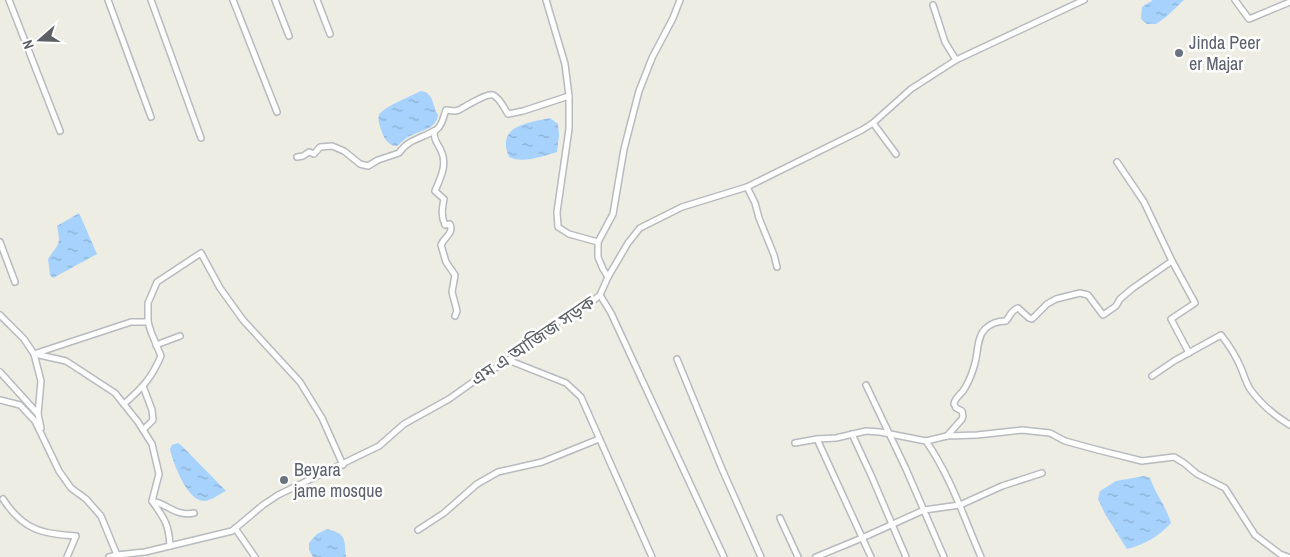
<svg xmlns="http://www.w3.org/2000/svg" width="1290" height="557" viewBox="0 0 1290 557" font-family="'Archivo Narrow','Noto Sans Bengali',sans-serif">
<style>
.water{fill:url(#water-ripples)}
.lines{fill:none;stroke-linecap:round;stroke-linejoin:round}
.minor-casing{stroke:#b7babe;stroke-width:8}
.minor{stroke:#fff;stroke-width:5}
.worship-dot{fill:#6b7280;stroke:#fff;stroke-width:2}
.labels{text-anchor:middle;stroke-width:5;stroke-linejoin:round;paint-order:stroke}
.worship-label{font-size:18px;fill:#5b616d;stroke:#fff;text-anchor:start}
.street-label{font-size:18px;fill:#5c6065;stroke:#fff}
</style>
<defs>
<pattern id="water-ripples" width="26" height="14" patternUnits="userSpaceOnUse" patternTransform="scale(1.25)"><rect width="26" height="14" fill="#a6d2fd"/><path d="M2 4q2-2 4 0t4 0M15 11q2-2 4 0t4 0" fill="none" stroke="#8aaed0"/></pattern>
</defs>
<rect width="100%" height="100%" fill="#eeede4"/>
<g class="water">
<polygon points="1153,0 1184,0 1166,17 1156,24 1147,24 1141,19 1142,7"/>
<path d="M421 91C434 93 432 105 438 115 436 129 422 130 410 136 405 138 402 142 397 146 390 146 386 141 383 135 381 129 377 121 379 115 383 107 411 96 421 91Z"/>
<path d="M550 118 558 124 559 135 557 152C542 156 524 164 509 157 496 126 527 123 550 118Z"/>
<path d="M79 213 97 254 53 278 50 275 48 259C59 243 61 245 57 226Z"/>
<path d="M178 443 182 446 226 491C219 494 211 501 204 501 187 501 173 463 170 449L172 445Z"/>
<path d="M1144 476 1150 478C1156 495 1166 506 1171 523 1159 536 1144 545 1127 549L1105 514 1098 499 1100 491 1116 481Z"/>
<path d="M327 529C347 534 344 539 346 557H313L309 550V543L317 534Z"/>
</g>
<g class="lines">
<defs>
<g id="minor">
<polyline points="9,0 60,131"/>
<polyline points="108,0 151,117"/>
<polyline points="151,0 201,138"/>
<polyline points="233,0 277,112"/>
<polyline points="275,0 289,36"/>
<polyline points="317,0 330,34"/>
<polyline points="546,0 565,64 569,96 569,129 557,212 558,227 569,234 598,242"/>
<polyline points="1235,0 1249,19 1290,2"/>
<polyline points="933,5 945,42 956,60"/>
<polyline points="873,123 896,154"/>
<path d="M434 131C434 143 438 142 442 153 447 166 440 179 435 191L444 199C442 209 441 216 445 225L450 224C454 234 444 237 441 245L446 262 455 275 452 292 457 311 455 316"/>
<path d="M297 157 303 156 309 152 314 154 320 147 332 146 344 151 360 164 368 166 378 160 399 153C408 139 423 138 436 130 443 125 443 117 446 110L455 111 459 110C466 106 487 93 493 95 500 98 504 108 508 114L523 111 569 96"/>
<polyline points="1117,162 1144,202 1172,261 1195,303 1171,319 1189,353"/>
<polyline points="747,187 755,203 759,218 774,255 777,267"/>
<polyline points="0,242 15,282"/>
<polyline points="608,277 603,269 598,257 598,242 613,214 624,149 639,91 652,58 673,18 680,0"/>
<polyline points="600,295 611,313 724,557"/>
<polyline points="0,315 24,339 34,354 41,381 38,414 41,428"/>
<polyline points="156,345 180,336"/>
<polyline points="34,354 131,322 148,322 148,303 157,282 201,253 220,288 243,320 300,382 322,418 343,465"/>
<path d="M35 354 66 361 115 393 138 422 152 444 159 474 152 501C164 518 169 524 170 546"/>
<polyline points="677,359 722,469 761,557"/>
<polyline points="508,360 566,383 581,397 652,557"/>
<polyline points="0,372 38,414"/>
<path d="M1152 376 1174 361 1221 335C1229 345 1236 356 1241 368 1244 375 1246 383 1250 389 1260 403 1275 416 1290 425"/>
<polyline points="866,385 906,469 944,557"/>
<polyline points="0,400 20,405 35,421 59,471 71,488 86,499 101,516 117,555"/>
<path d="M124 404C143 387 151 379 161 356L151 332 148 322"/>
<polyline points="143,430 153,420 152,410 143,386"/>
<polyline points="852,434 871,475 906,557"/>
<path d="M947 436 962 419 963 416 962 411 956 408 954 404C955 397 961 395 965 388 969 381 973 371 975 363 978 352 977 337 985 329 991 323 999 321 1006 321 1011 315 1011 310 1018 308L1029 318 1032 319 1047 304 1056 299 1080 293 1088 295 1103 315 1116 306 1120 299 1133 288 1172 261"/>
<polyline points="817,439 871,557"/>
<path d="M926 441C951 477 964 518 981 557"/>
<polyline points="795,443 817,439 836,438 866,431 880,432 926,441 947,436 977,435 1022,430 1050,433 1065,441 1098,450 1142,461 1174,457 1184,463 1197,474 1225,488 1255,535 1280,554 1288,557"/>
<path d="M3 499C23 530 42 534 76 536L67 557"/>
<path d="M152 501C168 504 176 517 194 513"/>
<polyline points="780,518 798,557"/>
<polyline points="235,528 255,557"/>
<polyline points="418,530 444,513 477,484 498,472 542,462 599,439"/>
<polyline points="109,557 117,555 145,552 232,531 263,505 278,495 379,446 404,424 449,399 480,377 517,355 563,318 579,310 589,304 600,295 608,277 628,243 640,228 682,207 747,187 862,130 873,123 911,89 956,60 1084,0"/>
<polyline points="816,557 862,538 924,510 960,505 1002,486 1042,473"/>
</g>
</defs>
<use href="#minor" class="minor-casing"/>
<use href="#minor" class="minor"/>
</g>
<g class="worship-dot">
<circle cx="1179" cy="53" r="5"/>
<circle cx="284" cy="480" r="5"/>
</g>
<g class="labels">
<g class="worship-label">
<text x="1189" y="49">Jinda Peer<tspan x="1189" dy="21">er Majar</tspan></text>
<text x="294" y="476">Beyara<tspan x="294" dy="21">jame mosque</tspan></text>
</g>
<g class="street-label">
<text transform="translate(533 341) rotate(-34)" y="6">এম এ আজিজ সড়ক</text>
</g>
</g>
<g transform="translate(40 40) rotate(250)" stroke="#ffffff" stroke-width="4" paint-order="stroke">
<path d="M0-4L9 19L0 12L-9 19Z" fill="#5c6065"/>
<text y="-8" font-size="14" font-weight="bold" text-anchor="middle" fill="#5c6065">N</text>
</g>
</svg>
